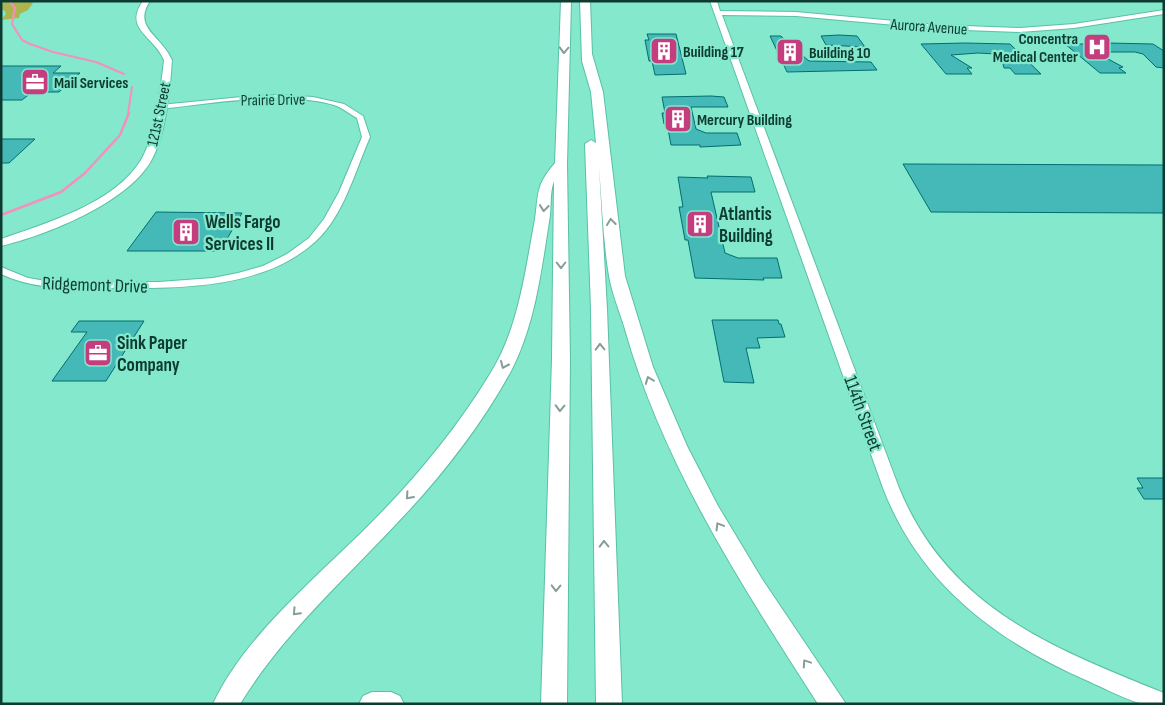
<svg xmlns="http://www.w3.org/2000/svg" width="1165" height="705" viewBox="0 0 1165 705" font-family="'Sofia Sans Condensed',sans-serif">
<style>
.green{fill:#acb651}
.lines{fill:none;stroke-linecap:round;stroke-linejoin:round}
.stream-far1{stroke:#f490ba;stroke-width:2}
.stream{stroke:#f490ba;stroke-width:2.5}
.building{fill:#44b9b8;stroke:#026e6e}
.street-casing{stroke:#5ac0a6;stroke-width:2}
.secondary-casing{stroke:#5ac0a6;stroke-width:2}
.highway-casing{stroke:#5ac0a6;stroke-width:2}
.street{fill:#fff;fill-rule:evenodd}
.secondary{fill:#fff;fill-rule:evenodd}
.highway{fill:#fff;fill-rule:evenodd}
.oneway{stroke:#869d98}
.labels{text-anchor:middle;stroke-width:4.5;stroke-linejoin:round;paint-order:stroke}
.far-street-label{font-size:16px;fill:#0e3b31;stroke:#83e8cc}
.far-poi-label{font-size:16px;font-weight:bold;fill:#0e3b31;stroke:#83e8cc;text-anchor:start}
.poi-label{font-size:19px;font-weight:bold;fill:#0e3b31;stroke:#83e8cc;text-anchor:start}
.street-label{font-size:19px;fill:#0e3b31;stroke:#83e8cc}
</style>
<rect width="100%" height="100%" fill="#83e8cc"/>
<polygon class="green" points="3,1 30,1 33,3 28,10 20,14 19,18 1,20 6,14 4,10 1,10"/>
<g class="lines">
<g class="stream-far1">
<polyline points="9,1 15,8 12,24 22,40 30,44 53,52 96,62 124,74"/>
<polyline points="128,114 132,87"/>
</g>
<polyline class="stream" points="1,215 61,192 85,173 120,135 129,113"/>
</g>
<g class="building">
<polygon points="647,34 676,34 686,74 655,75 652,61 649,61 645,40 649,40"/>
<polygon points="839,35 857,36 865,47 826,45 821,36"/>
<polygon points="770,36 781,36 786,42 809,61 871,62 877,70 787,72"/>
<polygon points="965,43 1010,44 1041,74 1015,74 1010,68 1004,68 1002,60 996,54 978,53 951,55 972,68 967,68 972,74 946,74 921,44"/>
<polygon points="1108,43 1153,44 1164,51 1164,68 1156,67 1143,54 1135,52 1095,52 1123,67 1119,68 1126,73 1100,73 1065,44 1109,44"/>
<polygon points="1,66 61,66 53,73 80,73 59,92 32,92 22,100 1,100"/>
<polygon points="711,96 724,97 728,107 691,107 696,129 706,133 737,133 741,145 700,147 700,145 671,145 667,124 664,124 662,113 665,113 662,97"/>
<polygon points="1,139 35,139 9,163 1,163"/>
<polygon points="903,164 1164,165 1164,213 931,212"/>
<polygon points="707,176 751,177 755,192 711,192 725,253 738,258 777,258 782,278 763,278 764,280 695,278 688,240 685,240 679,207 683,207 678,177 708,178"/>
<polygon points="156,212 242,213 220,251 127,251"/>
<polygon points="712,320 778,320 779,324 781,324 785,337 757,338 760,348 746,348 754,383 724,382"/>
<polygon points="79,321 144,321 106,381 52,381 87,332 71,332"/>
<polygon points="1137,478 1164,478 1164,499 1144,499 1137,488 1143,488"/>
</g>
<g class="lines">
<defs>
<path id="street" d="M278 95 313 97 344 104 363 116 370 137C355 171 344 215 316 241 262 291 174 288 105 288 70 288 34 290 1 274V267L28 278 52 282H159L213 278 238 273 263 266 287 254 309 238 324 219 339 192 362 137 357 118C351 115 344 109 337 106 287 90 213 103 160 109L157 107 160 105 242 97Z"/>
<g id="secondary">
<path d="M143 1H150C132 28 162 36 172 60 170 89 166 135 151 161 127 203 47 235 1 246V239C47 223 115 203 141 160 155 137 161 87 164 60 154 36 123 29 143 1Z"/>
<path d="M710 1H717L720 11 796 12 939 25 1020 28 1074 24 1164 10V14L1074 28 1020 32 939 29 796 16 722 15 899 488C948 608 1053 648 1164 693V704C1158 704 1151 705 1145 704 1130 702 1102 687 1088 681 996 641 920 584 883 488Z"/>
</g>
<g id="highway">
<path d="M561 1H571L567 164 570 359 567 704H541L552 359 554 181C549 194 552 208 549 222 541 272 535 325 511 371 481 426 441 477 398 522 343 581 283 634 240 704H213C243 639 311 582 361 533 410 485 454 433 490 374 517 331 524 279 533 230 540 199 532 189 555 163Z"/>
<path d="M580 1H590L592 54 603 92 625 276 653 367 687 446 718 506 762 579 846 704H818C741 584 663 465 624 326 619 310 612 293 609 276 603 240 602 203 599 167L607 309 622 704H596L591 309 585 144 591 140 596 143 591 92 582 61Z"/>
<polygon points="372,692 391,692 400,696 404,704 359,704 363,696"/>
</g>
</defs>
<use href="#street" class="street-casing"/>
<use href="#secondary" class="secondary-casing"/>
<use href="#highway" class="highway-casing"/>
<use href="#street" class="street"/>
<use href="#secondary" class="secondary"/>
<use href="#highway" class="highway"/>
</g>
<defs><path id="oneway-chevron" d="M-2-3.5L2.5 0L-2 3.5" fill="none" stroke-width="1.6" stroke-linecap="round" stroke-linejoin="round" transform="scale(1.25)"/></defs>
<g class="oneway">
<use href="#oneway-chevron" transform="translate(564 50) rotate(92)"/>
<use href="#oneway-chevron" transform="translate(544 208) rotate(96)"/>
<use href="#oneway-chevron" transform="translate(611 222) rotate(-97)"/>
<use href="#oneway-chevron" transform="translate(561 265) rotate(90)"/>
<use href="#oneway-chevron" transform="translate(600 347) rotate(-91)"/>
<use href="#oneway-chevron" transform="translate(504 365) rotate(114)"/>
<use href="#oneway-chevron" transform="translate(649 380) rotate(-111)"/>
<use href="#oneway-chevron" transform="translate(560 408) rotate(91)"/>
<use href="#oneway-chevron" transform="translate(409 496) rotate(132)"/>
<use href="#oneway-chevron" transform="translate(719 526) rotate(-121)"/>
<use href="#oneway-chevron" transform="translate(604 544) rotate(-91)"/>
<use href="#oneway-chevron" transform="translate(556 588) rotate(91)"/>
<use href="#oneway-chevron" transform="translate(296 612) rotate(133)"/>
<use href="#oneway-chevron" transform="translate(806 663) rotate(-124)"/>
</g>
<defs>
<symbol id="hospital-square" viewBox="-11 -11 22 22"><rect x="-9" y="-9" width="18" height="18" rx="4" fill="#c33d7f" stroke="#83e8cc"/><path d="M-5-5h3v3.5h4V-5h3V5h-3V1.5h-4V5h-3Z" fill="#fff"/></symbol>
<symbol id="building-square" viewBox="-11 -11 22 22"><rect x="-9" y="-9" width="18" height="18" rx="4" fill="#c33d7f" stroke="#83e8cc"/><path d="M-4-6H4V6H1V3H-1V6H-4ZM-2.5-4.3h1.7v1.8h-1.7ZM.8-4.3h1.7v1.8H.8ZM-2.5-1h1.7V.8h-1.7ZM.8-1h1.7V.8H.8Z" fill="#fff"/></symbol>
<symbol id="office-square" viewBox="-11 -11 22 22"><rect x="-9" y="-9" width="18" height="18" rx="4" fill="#c33d7f" stroke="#83e8cc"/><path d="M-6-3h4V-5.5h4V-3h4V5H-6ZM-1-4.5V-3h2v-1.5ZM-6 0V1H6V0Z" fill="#fff"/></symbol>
</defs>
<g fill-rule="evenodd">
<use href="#hospital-square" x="1081" y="31" width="32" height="32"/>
<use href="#building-square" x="648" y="35" width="32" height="32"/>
<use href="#building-square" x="774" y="36" width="32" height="32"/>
<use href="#office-square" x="19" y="66" width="32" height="32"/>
<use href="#building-square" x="662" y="103" width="32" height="32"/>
<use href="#building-square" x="684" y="208" width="32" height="32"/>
<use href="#building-square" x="170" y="216" width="32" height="32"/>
<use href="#office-square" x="82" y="337" width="32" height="32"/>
</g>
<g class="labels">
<g class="far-street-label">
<text transform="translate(929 26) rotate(4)" y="6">Aurora Avenue</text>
<text transform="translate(273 99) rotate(-1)" y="6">Prairie Drive</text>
<text transform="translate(158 114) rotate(-78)" y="6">121st Street</text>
</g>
<g class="far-poi-label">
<text x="1078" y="44" text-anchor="end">Concentra<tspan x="1078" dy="18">Medical Center</tspan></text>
<text x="683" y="57">Building 17</text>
<text x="809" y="58">Building 10</text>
<text x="54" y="88">Mail Services</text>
<text x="697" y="125">Mercury Building</text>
</g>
<g class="poi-label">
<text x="719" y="220">Atlantis<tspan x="719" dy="22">Building</tspan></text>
<text x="205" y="228">Wells Fargo<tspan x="205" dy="22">Services II</tspan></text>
<text x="117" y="349">Sink Paper<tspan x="117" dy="22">Company</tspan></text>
</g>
<g class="street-label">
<text transform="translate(95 284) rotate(2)" y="7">Ridgemont Drive</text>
<text transform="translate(864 413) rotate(70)" y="7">114th Street</text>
</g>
</g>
<rect width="1165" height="705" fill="none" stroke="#0e3b31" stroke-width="5"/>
</svg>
